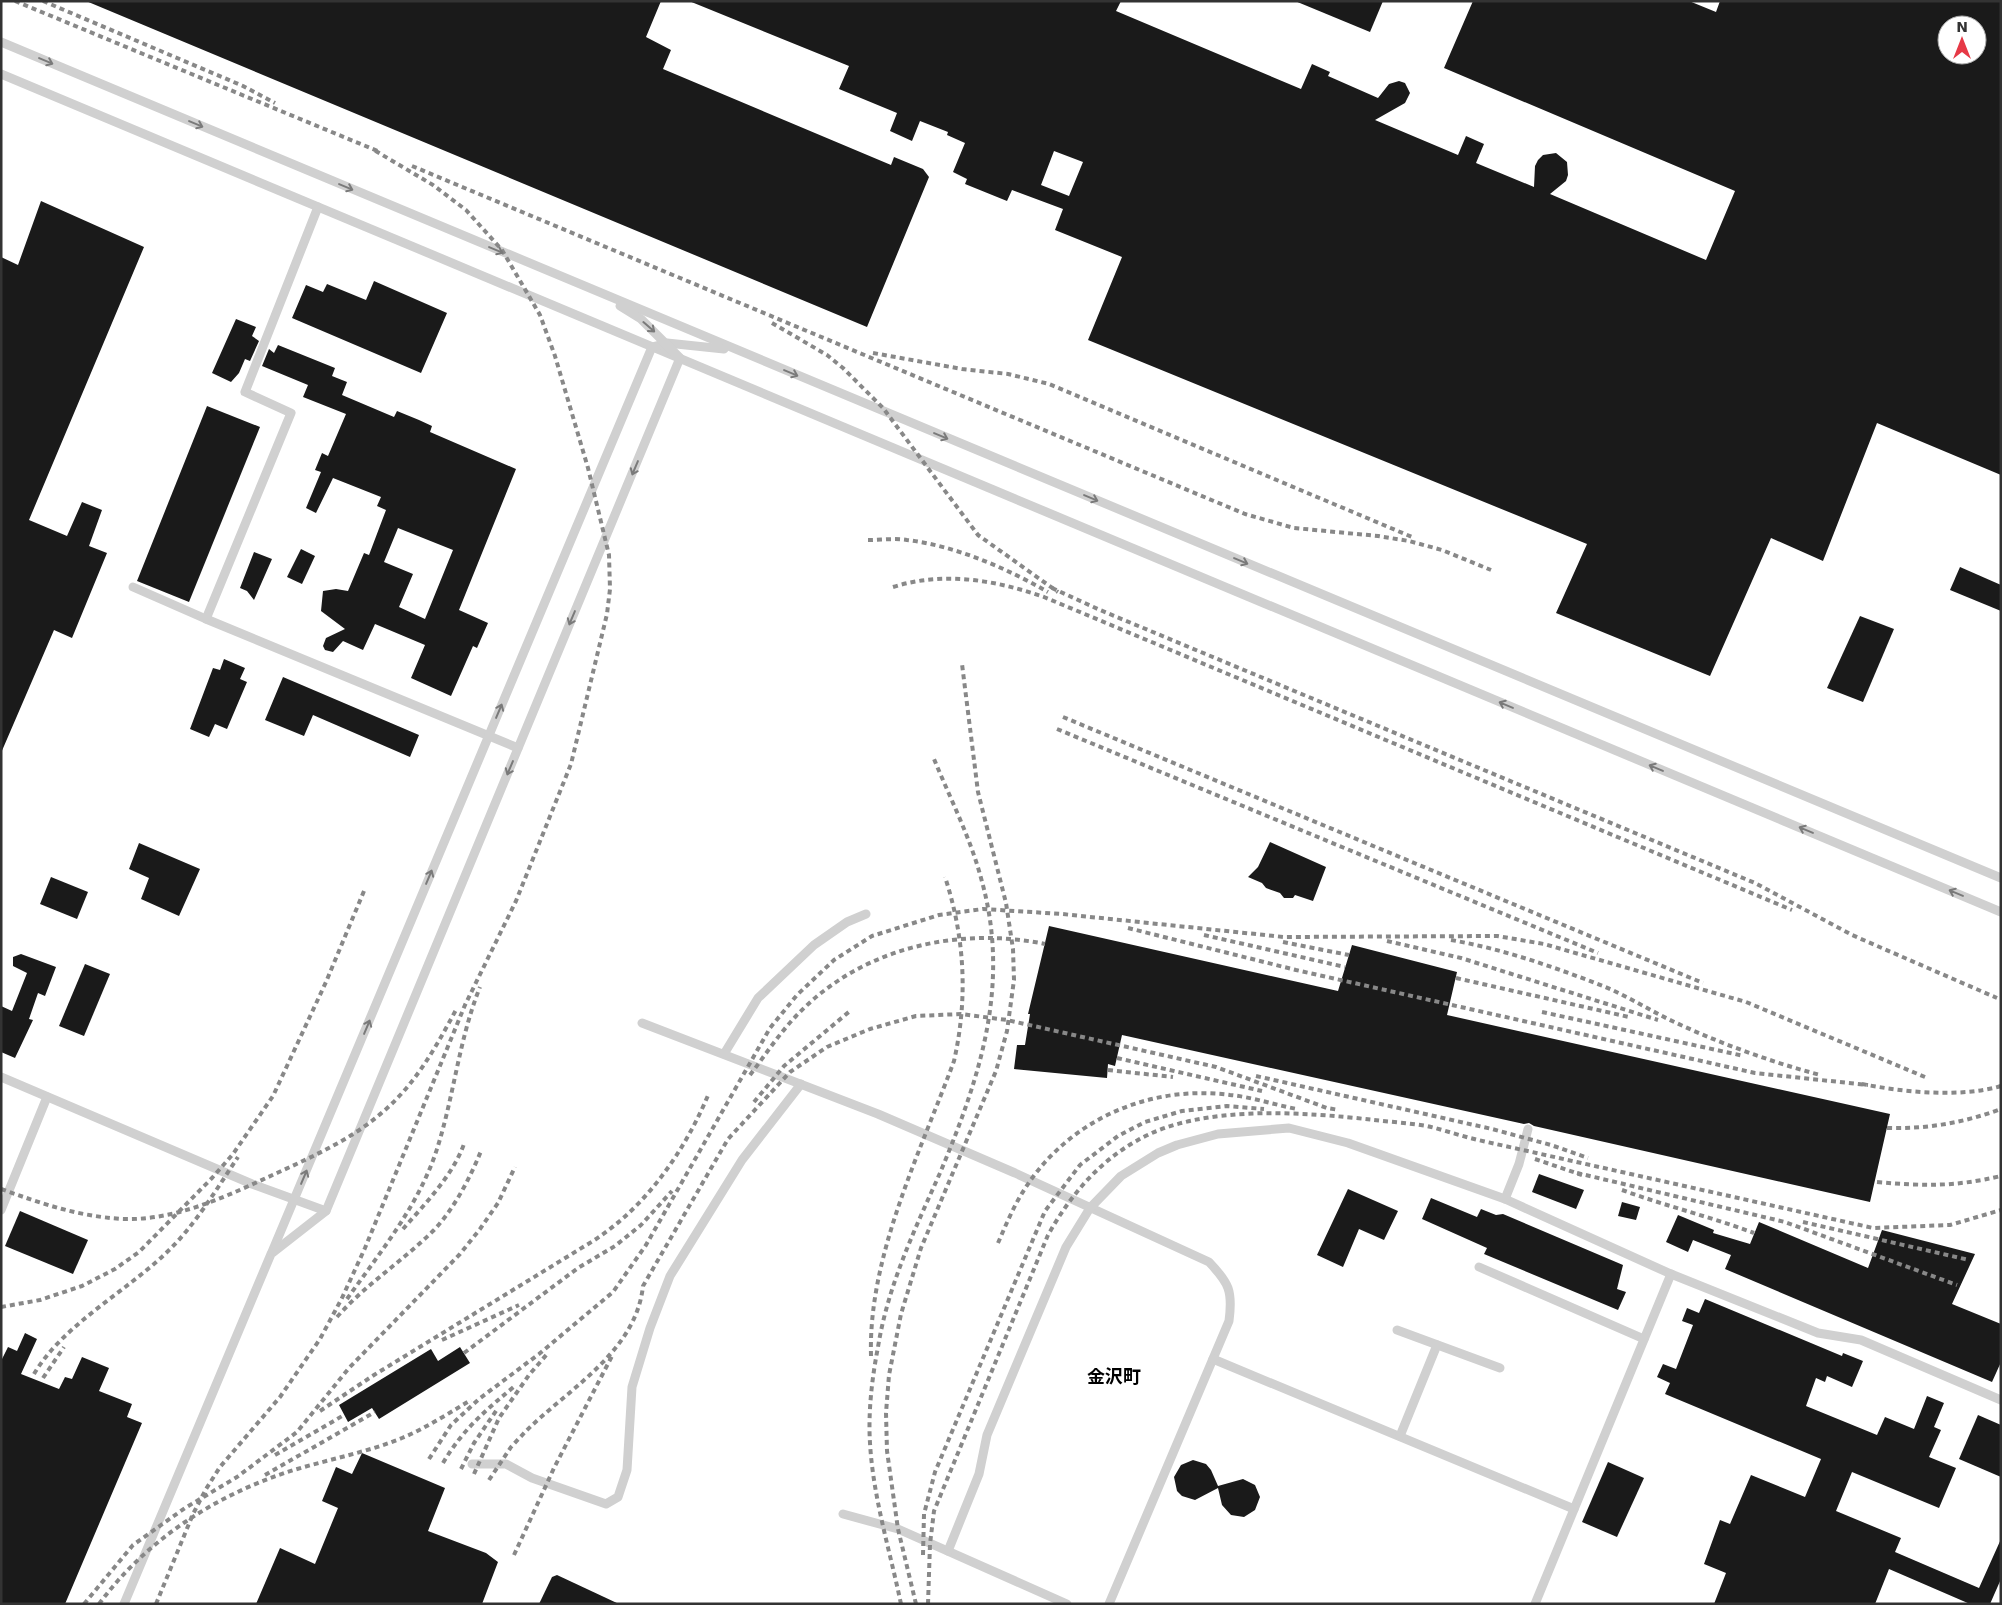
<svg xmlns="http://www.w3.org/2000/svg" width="2002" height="1605" viewBox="0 0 2002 1605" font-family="'DejaVu Sans','Noto Sans JP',sans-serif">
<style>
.building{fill:#1a1a1a;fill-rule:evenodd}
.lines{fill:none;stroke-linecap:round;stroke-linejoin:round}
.lane{stroke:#d0d0d0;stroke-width:9}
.rail{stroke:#888;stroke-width:4;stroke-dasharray:5 4;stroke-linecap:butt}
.oneway{stroke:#7a7a7a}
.labels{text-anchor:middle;stroke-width:5;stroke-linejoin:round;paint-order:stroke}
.quarter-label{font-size:18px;font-weight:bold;fill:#000;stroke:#fff}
</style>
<rect width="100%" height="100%" fill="#fff"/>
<g class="building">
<polygon points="86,1 661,1 646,37 671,50 663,69 891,165 894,157 923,169 929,177 867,327"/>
<path d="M689 1H1121L1116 11 1301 89 1312 64 1330 72 1328 76 1378 98 1389 84 1399 81 1405 83 1410 93 1405 103 1375 120 1458 155 1466 136 1484 144 1476 163 1534 187 1535 166 1538 160 1543 155 1556 153 1567 162 1568 175 1566 181 1550 194 1706 260 1735 191 1444 68 1473 1H1689L1716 12 1720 1H2001V475L1877 423 1823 561 1771 538 1710 676 1556 613 1587 544 1088 340 1122 257 1055 230 1063 209 1012 190 1007 201 965 184 967 179 953 172 965 143 947 135 948 132 920 121 912 141 890 131 897 113 839 89 849 66ZM1947 25H1977V55H1947ZM1054 151 1083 162 1069 196 1041 185Z"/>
<polygon points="1295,1 1383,1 1370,32"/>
<polygon points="41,201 144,247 29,520 67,536 82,502 102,510 89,546 107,553 72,638 54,630 1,753 1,257 18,265"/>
<polygon points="374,281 447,313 421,373 292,318 306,285 323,292 327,284 366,300"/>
<polygon points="236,319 256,327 252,336 259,341 250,361 245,359 239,373 231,382 212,373"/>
<path d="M278 345 335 368 332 376 347 382 342 395 394 417 397 411 419 420 432 426 430 432 516 469 459 610 488 623 477 648 473 646 451 696 411 678 425 645 375 624 363 650 343 641 333 652 325 650 323 646 326 638 345 629 321 611 323 591 336 589 348 591 364 553 369 555 386 510 377 506 381 497 333 478 316 513 306 508 321 472 315 470 322 453 328 456 346 414 303 397 308 385 262 366 269 349 274 353ZM398 528 453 550 425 619 399 607 413 574 384 562Z"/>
<polygon points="207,406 260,427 189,602 137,581"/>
<polygon points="301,549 315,556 302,584 287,577"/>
<polygon points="254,552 272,559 254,600 247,591 240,588"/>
<polygon points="1960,567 2001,585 2001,611 1950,590"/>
<polygon points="1860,616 1894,629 1863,702 1827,688"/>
<polygon points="224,659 245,668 240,679 247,682 227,729 215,724 209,737 190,729 213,668 220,670"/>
<polygon points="283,677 419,735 410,757 313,715 304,736 265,720"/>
<polygon points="1270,842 1326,867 1313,901 1295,895 1293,898 1284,898 1280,893 1266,888 1262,883 1248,877 1258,867"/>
<polygon points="139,843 200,869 179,916 141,899 149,878 129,869"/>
<polygon points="51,877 88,892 77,919 40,904"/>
<polygon points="1049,926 1338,991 1352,945 1457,972 1447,1015 1890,1114 1870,1202 1534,1126 1529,1123 1524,1124 1122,1035 1115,1066 1108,1064 1107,1078 1014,1069 1017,1045 1025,1045 1030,1014 1028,1014"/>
<polygon points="21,954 56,967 45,996 38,993 29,1019 33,1020 15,1058 1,1052 1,1006 12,1011 27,973 13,966 13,957"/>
<polygon points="85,964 110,974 84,1036 59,1026"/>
<polygon points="1539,1174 1584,1190 1576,1209 1532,1192"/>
<polygon points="1348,1189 1398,1211 1384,1240 1359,1229 1343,1267 1317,1255"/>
<polygon points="1431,1198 1477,1217 1481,1209 1496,1215 1503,1214 1623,1265 1617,1289 1626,1292 1618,1310 1484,1254 1487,1248 1422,1219"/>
<polygon points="1622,1202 1640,1207 1636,1220 1618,1216"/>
<polygon points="20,1211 88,1240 73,1274 5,1246"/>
<polygon points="1678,1215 1714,1230 1713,1233 1750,1244 1759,1222 1868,1268 1882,1230 1975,1254 1952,1304 2001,1324 2001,1362 1992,1382 1725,1269 1731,1255 1693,1240 1688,1252 1666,1242"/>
<polygon points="1705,1299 1842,1356 1843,1353 1863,1361 1852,1387 1827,1376 1825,1382 1816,1378 1806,1406 1877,1435 1885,1417 1914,1429 1927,1396 1944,1403 1934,1427 1941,1430 1929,1457 1956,1468 1939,1508 1852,1472 1836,1511 1901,1538 1895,1552 1979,1588 2001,1539 2001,1579 1990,1604 1970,1604 1889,1569 1875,1604 1714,1604 1726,1573 1704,1564 1720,1520 1730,1524 1751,1475 1805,1497 1821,1459 1665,1394 1670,1383 1657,1377 1663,1364 1676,1369 1693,1325 1682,1321 1687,1308 1699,1313"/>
<polygon points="25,1333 37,1339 21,1374 59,1389 65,1377 72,1379 82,1357 109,1368 99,1391 132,1404 127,1417 142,1423 65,1604 1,1604 1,1361 8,1347 17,1351"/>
<polygon points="460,1347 470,1363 379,1419 372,1408 348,1422 339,1405 431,1349 438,1361"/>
<polygon points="1978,1415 2001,1425 2001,1477 1959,1459"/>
<polygon points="362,1453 445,1488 428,1531 486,1553 498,1562 482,1604 256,1604 280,1548 315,1564 338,1508 322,1501 336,1467 352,1474"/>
<polygon points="1193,1460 1206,1464 1211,1470 1218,1486 1243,1479 1255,1485 1260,1497 1255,1510 1244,1517 1231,1515 1222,1505 1218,1488 1195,1500 1182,1496 1177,1491 1174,1477 1181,1465"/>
<polygon points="1608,1462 1644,1478 1617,1537 1582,1522"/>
<polygon points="557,1575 619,1604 539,1604 552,1577"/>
</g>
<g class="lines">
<g class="lane">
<polyline points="1,42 2001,878"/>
<polyline points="1,74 2001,912"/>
<polyline points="318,207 245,392 291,413 206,619 518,748"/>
<polyline points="133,587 206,619"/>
<path d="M642 1023 878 1114 1015 1173 1209 1262C1229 1283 1233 1291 1229 1321L1109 1604"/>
<polyline points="724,1054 758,998 814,945 847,922 866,914"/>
<polyline points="1,1077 252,1184 326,1211"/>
<polyline points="1505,1199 1519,1164 1528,1129"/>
<polyline points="1,1210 47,1097"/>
<polyline points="272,1252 652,347 667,343 724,349"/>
<polyline points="1479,1267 1644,1339"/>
<polyline points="1397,1330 1500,1368"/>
<polyline points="1213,1359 1574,1509"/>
<polyline points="1400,1436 1437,1345"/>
<polyline points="472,1464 506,1464 532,1478 606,1504 618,1497 627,1470 632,1387 650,1328 670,1276 742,1160 801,1084"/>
<polyline points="843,1514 898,1529 1067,1604"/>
<polyline points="948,1551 979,1474 987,1435 1066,1247 1090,1208 1121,1176 1158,1153 1177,1145 1218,1134 1289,1128 1348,1143 1505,1199 1671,1274 1818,1333 1861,1340 2001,1400"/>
<polyline points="124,1604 271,1254 326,1211 680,358 641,319 620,306"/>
<polyline points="1535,1604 1671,1274"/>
</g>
<g class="rail">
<polyline points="15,1 380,152"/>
<polyline points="43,1 243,86 275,103"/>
<polyline points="412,166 1245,514 1294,528 1378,536 1409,541 1442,550 1491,570"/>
<polyline points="772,323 827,355 843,368 883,408 978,535 1058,592"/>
<polyline points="873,353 962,369 1008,374 1049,384 1412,537"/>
<path d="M868 540C881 540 895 538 907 540 956 546 1006 568 1048 592"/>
<path d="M893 587C944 571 995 580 1044 597L1792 910"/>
<polyline points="1052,588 1100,610 1755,883 1852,935 1997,998"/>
<polyline points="1063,717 1703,983"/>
<polyline points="1057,729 1598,953"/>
<polyline points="1128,928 1296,970 1755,1073 1868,1085"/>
<polyline points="1204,935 1345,967"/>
<path d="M1451 940C1503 949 1554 967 1603 986 1625 995 1646 1008 1668 1019 1716 1042 1768 1061 1820 1075"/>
<polyline points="1387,941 1461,958 1658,1020"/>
<polyline points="1283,942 1349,955"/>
<polyline points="1456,978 1629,1017"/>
<polyline points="1542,1012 1744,1056"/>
<polyline points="1117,1058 1262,1091"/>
<polyline points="1108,1070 1173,1077"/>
<path d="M750 1075C766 1054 781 1031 799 1013 862 948 958 926 1045 944"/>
<polyline points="1256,1076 1492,1129 1551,1145 1588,1158"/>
<path d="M1862 1084C1903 1092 1960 1098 2001 1086"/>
<polyline points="754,1102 784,1066 850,1011"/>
<path d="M1887 1128C1927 1129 1963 1123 2001 1109"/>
<polyline points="1535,1159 1582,1175"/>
<polyline points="1577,1173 1785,1222 1957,1285"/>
<path d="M1877 1182C1924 1186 1954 1187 2001 1176"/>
<path d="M1 1189C43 1204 77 1216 122 1219 177 1221 229 1195 277 1173 316 1155 354 1138 385 1110 417 1082 437 1045 457 1008"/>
<path d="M1622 1190C1666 1206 1711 1217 1754 1233"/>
<polyline points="1803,1222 1969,1260"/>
<path d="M403 1229C425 1204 453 1175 464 1144"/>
<path d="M998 1243C1005 1227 1012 1210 1021 1195 1064 1122 1147 1084 1230 1095 1252 1097 1275 1105 1297 1109"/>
<path d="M347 1299C381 1251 419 1205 437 1149 454 1096 459 1039 480 987"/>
<polyline points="1,1307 40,1300 82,1286 115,1269 139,1252 212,1178 233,1154 273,1096 326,982 364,891"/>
<path d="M337 1317C366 1284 403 1261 434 1230 454 1209 470 1178 481 1151"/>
<polyline points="442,1340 519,1305"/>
<polyline points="464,1353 578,1268 615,1246 641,1225 672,1191"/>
<path d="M871 1356C868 1257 920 1153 954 1061 968 999 965 938 945 877"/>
<path d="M34 1374C63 1325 124 1293 165 1254 194 1227 216 1190 238 1157"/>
<polyline points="43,1378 64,1347"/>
<path d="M320 1411 374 1375 593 1241C646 1207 685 1151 709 1093"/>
<polyline points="275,1455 344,1415"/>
<polyline points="429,1459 451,1425 479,1399 539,1354 613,1292 646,1245 770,1028 797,995 834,960 872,936 939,915 983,909 1062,914 1284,937 1497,936 1544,944 1746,1002 1925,1077"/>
<path d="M443 1463C463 1429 486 1410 516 1385"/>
<polyline points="461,1469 474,1443 498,1408"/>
<polyline points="474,1474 499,1418 529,1375 548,1353"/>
<polyline points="265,1475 375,1412"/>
<path d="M489 1480 511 1447 525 1432C568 1389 636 1352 643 1286L728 1139 790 1072 827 1047 870 1029 916 1016 961 1014 1007 1020 1216 1067 1327 1108 1339 1110"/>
<polyline points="514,1555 554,1468 612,1356"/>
<polyline points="923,1555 924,1514 935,1472 1045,1211 1080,1165 1118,1136 1145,1122 1182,1111 1227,1106 1264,1109"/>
<polyline points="84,1604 133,1545 185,1508 237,1477 297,1432 349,1368 460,1254 480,1229 498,1203 515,1167"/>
<path d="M99 1604C141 1547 202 1504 268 1479 311 1462 358 1456 402 1438 426 1428 449 1413 471 1400"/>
<polyline points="156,1604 193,1514 206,1489 220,1467 280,1397 320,1339 342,1298 365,1248 465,1005 516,901 571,764 607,614 610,589 609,555 588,468 555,356 540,315 502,250 466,210 433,185 374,150"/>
<path d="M901 1604C890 1551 873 1497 870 1443 868 1412 872 1378 878 1347 888 1285 915 1229 940 1173 981 1075 1011 983 981 878 970 837 950 798 934 759"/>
<polyline points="916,1604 898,1529 887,1451 886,1413 889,1375 901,1314 921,1248 996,1071 1007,1031 1014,980 1013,949 1006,903 978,792 962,664"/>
<path d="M928 1604 930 1544 934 1511 1048 1235C1070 1196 1098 1162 1138 1140 1201 1104 1304 1112 1374 1120 1391 1122 1409 1123 1427 1126 1444 1130 1461 1136 1478 1140L1873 1228 1950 1225 2001 1210"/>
</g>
</g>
<defs><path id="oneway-shaft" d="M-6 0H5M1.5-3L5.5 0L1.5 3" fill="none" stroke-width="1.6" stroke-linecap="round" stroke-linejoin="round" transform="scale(1.25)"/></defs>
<g class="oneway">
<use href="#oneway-shaft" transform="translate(46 61) rotate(23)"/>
<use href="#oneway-shaft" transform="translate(196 124) rotate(23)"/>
<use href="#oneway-shaft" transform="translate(346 187) rotate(23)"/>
<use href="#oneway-shaft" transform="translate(496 250) rotate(23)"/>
<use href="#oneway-shaft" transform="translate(649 327) rotate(41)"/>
<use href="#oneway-shaft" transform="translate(791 373) rotate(23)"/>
<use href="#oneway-shaft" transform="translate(941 436) rotate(23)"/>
<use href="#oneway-shaft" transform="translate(635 468) rotate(113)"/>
<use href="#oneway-shaft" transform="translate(1091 498) rotate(23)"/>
<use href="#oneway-shaft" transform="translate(1241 561) rotate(23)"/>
<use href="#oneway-shaft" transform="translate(572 618) rotate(113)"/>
<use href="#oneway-shaft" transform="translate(1506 705) rotate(-157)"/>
<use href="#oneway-shaft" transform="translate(499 711) rotate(-67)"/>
<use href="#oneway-shaft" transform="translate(510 768) rotate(113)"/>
<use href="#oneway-shaft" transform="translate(1656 768) rotate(-157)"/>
<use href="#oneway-shaft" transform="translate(1806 830) rotate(-157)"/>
<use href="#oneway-shaft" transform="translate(429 877) rotate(-67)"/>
<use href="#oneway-shaft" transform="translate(1956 893) rotate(-157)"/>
<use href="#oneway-shaft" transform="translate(367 1027) rotate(-67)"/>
<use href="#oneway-shaft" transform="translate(304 1177) rotate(-67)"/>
</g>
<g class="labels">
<g class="quarter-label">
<text x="1114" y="1383">金沢町</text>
</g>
</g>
<rect width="2002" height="1605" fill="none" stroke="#333333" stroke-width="5"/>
<g transform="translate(1962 40)"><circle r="24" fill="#ffffff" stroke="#adadad"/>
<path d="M0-4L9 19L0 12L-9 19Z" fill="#e63946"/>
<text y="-8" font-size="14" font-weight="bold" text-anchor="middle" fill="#333333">N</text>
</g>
</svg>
